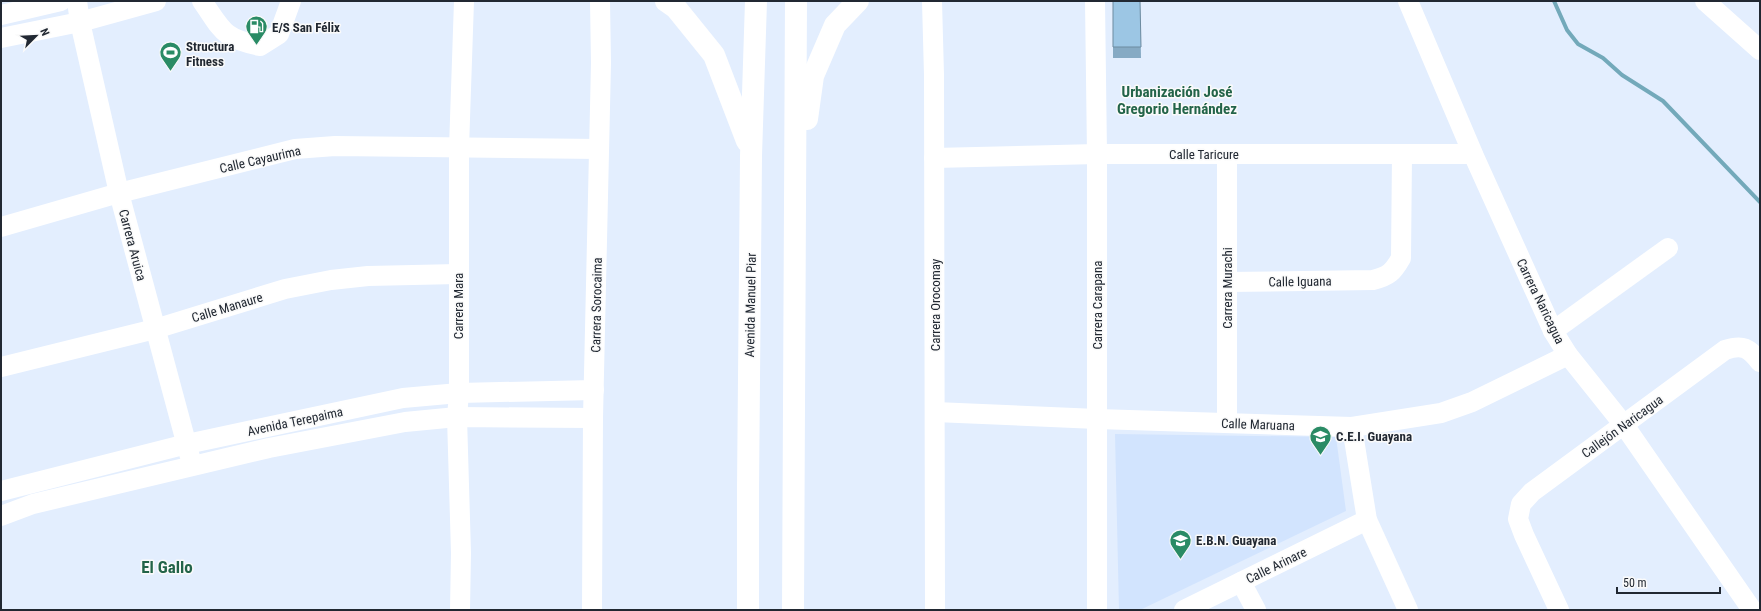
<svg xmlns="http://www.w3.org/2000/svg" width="1761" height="611" viewBox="0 0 1761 611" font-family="'Roboto Condensed',sans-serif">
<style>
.built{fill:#d2e4fe}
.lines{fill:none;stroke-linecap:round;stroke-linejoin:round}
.stream{stroke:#73a9ba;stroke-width:4}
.minor{stroke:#fff;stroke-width:20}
.highway{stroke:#fff;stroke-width:22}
.wall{fill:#86aac4}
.building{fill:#9cc6e4;stroke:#6d8ba0}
.labels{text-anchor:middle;stroke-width:3;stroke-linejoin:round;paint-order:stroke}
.poi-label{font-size:13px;font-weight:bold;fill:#212832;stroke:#fafafa;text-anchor:start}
.street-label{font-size:13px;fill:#212832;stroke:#fafafa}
.quarter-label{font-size:15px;font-weight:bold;fill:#236449;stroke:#fafafa}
.district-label{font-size:17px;font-weight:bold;fill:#236449;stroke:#fafafa}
</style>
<rect width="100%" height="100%" fill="#e3eefe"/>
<polygon class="built" points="1115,434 1336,437 1346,511 1140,610 1119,610"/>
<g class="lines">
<polyline class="stream" points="1554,1 1567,30 1578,44 1603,58 1622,75 1663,101 1760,202"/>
<g class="minor">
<polyline points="77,1 80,22 119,193 190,457"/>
<path d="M202 1C223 31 222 38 260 46L279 34 291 1"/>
<polyline points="932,1 934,75 935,610"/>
<polyline points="1095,1 1097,154 1097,610"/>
<polyline points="1408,1 1473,154 1553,331 1568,355 1624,425 1752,610"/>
<polyline points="1705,1 1760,50"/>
<polyline points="1,15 61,1"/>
<polyline points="1,38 80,22 156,1"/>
<polyline points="934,158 1097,154 1473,154"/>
<polyline points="1,227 119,193 295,149 335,146 599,149"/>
<path d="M1227 282 1373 280C1389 276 1393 272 1401 258L1402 154"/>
<polyline points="1553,331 1668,248"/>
<polyline points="1,367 155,329 285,289 331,280 368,276 458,274"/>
<polyline points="935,412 1097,419 1352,427 1441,413 1472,402 1568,355"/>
<polyline points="1227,423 1227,154"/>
<polyline points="1352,427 1367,520 1408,610"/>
<polyline points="1,491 187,444 403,398 459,393 594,390"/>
<polyline points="1,516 33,504 269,448 405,422 457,417 593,418"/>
<polyline points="1241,582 1256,610"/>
<polyline points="460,610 461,553 457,417 459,393 459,148 464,1"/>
<polyline points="592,610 593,418 601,63 600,1"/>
<polyline points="1184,610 1367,520"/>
<path d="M1559 610 1524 535 1518 519 1521 504 1532 492 1725 350C1743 344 1749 348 1760 362"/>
</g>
<g class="highway">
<polyline points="666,1 676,8 714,55 747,141"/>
<polyline points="807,119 813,76 835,25 858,1"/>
<polyline points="748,610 748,489 751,156 756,1"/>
<polyline points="793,610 796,1"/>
</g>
</g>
<polygon class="wall" points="1113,1 1140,1 1141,58 1113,58"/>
<polygon class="building" points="1113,1 1140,1 1141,47 1113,47"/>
<defs>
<symbol id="fuel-pin" viewBox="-11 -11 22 30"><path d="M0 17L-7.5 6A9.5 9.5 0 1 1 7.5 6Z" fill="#2a8b65" stroke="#fafafa"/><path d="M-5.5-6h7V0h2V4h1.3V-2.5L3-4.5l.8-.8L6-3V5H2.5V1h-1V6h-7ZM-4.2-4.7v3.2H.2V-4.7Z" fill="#fff"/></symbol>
<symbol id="stadium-pin" viewBox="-11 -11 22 30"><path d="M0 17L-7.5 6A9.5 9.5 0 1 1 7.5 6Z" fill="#2a8b65" stroke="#fafafa"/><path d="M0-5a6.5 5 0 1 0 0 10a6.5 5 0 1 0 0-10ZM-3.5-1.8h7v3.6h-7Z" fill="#fff"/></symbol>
<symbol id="school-pin" viewBox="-11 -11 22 30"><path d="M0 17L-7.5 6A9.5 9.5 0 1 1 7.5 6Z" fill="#2a8b65" stroke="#fafafa"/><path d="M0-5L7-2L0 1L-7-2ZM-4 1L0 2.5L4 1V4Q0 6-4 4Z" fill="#fff"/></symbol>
</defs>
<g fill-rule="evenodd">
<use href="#fuel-pin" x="244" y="14" width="25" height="34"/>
<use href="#stadium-pin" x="158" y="40" width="25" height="34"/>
<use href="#school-pin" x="1308" y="424" width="25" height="34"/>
<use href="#school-pin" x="1168" y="528" width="25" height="34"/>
</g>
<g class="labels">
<g class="poi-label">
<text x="272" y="32">E/S San Félix</text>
<text x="186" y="51">Structura<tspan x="186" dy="15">Fitness</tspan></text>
<text x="1336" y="441">C.E.I. Guayana</text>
<text x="1196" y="545">E.B.N. Guayana</text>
</g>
<g class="street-label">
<text x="1204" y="159">Calle Taricure</text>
<text transform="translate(260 159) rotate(-13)" y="5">Calle Cayaurima</text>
<text transform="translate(133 245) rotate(75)" y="5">Carrera Aruica</text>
<text transform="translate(1300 281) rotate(-1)" y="5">Calle Iguana</text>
<text transform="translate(1227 288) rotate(-90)" y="5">Carrera Murachi</text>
<text transform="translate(1541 301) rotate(64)" y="5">Carrera Naricagua</text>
<text transform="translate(596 305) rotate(-89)" y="5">Carrera Sorocaima</text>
<text transform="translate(750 305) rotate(-89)" y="5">Avenida Manuel Piar</text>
<text transform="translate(935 305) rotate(-90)" y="5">Carrera Orocomay</text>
<text transform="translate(1097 305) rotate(-90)" y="5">Carrera Carapana</text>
<text transform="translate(458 306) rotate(-90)" y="5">Carrera Mara</text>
<text transform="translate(227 307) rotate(-17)" y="5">Calle Manaure</text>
<text transform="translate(295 421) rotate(-12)" y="5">Avenida Terepaima</text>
<text transform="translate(1258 424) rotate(2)" y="5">Calle Maruana</text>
<text transform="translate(1622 426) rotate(-36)" y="5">Callejón Naricagua</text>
<text transform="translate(1276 565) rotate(-26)" y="5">Calle Arinare</text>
</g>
<g class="quarter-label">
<text x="1177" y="97">Urbanización José<tspan x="1177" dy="17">Gregorio Hernández</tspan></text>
</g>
<g class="district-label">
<text x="167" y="573">El Gallo</text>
</g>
</g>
<rect width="1761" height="611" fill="none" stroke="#212832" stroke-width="4"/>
<g transform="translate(36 36) rotate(66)" stroke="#fafafa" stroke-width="3" paint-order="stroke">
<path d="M0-3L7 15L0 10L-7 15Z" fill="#212832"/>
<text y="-6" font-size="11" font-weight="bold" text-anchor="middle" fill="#212832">N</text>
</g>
<path d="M1617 587v6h103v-6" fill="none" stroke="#212832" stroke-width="2"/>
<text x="1623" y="587" font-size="12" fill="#212832" stroke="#fafafa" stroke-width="3" paint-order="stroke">50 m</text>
</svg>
